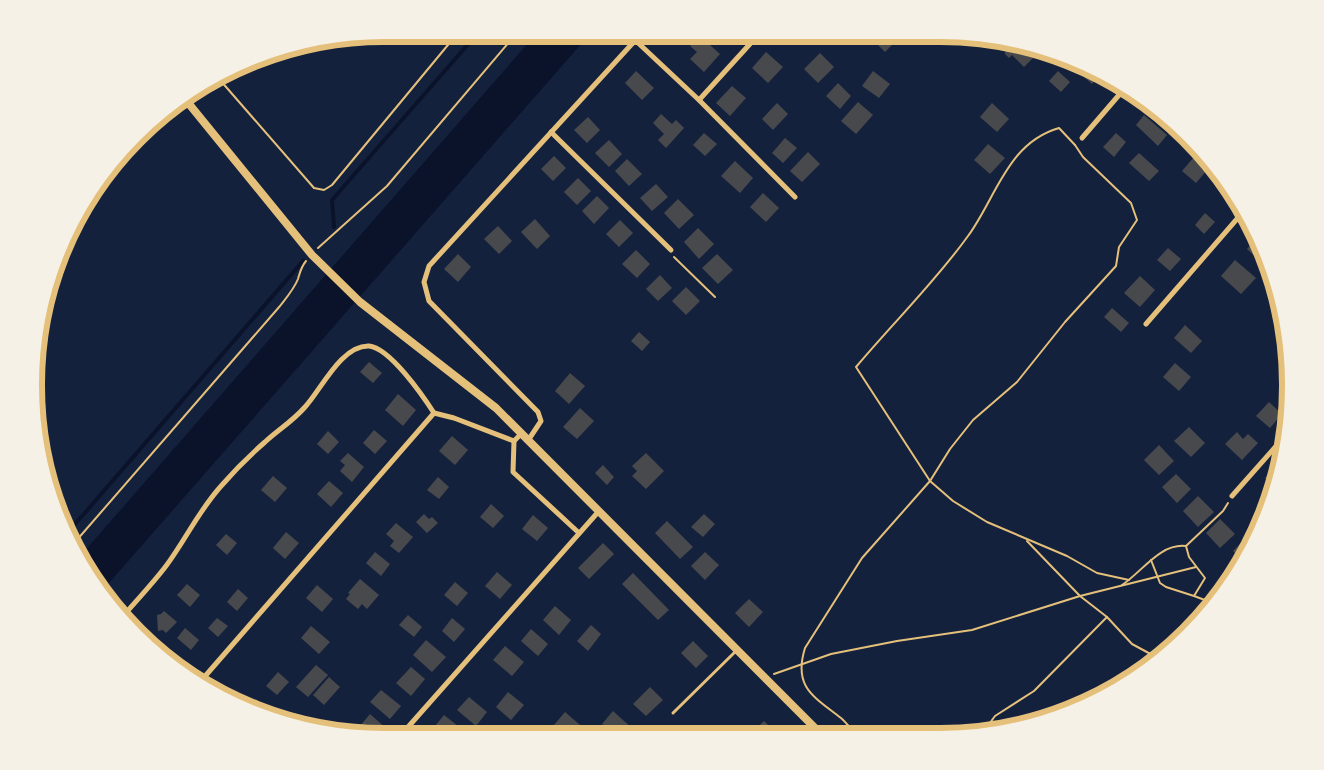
<svg xmlns="http://www.w3.org/2000/svg" width="1324" height="770" viewBox="0 0 1324 770" font-family="'Nunito Sans',sans-serif">
<style>
.water{fill:#0b132b}
.lines{fill:none;stroke-linecap:round;stroke-linejoin:round}
.stream{stroke:#0b132b;stroke-width:4}
.building{fill:#48494c}
.path{stroke:#e5c07b;stroke-width:2}
.service{stroke:#e5c07b;stroke-width:3}
.minor{stroke:#e5c07b;stroke-width:5}
.tertiary{stroke:#e5c07b;stroke-width:8}
.rim{fill:none;stroke:#e5c07b;stroke-width:6}
</style>
<rect width="100%" height="100%" fill="#14213d"/>
<polygon class="water" points="536,34 590,34 102,591 82,554"/>
<g class="lines">
<g class="stream">
<polyline points="334,227 332,200 477,34"/>
<polyline points="70,530 303,261"/>
</g>
</g>
<g class="building">
<polygon points="875,34 899,34 901,36 885,52 871,38"/>
<polygon points="700,36 720,54 704,72 690,59 697,52 690,46"/>
<polygon points="1006,43 1041,50 1024,67 1012,55 1009,58 1005,54"/>
<polygon points="766,52 783,67 768,83 752,68"/>
<polygon points="820,53 834,67 818,83 804,69"/>
<polygon points="1085,69 1099,76 1092,84 1081,74"/>
<polygon points="636,71 654,88 642,100 625,83"/>
<polygon points="873,71 890,84 879,98 862,86"/>
<polygon points="1058,71 1070,82 1061,92 1049,81"/>
<polygon points="838,83 851,96 840,109 826,96"/>
<polygon points="732,86 746,98 730,116 716,103"/>
<polygon points="858,102 873,115 856,134 841,121"/>
<polygon points="777,103 788,114 773,130 762,119"/>
<polygon points="992,103 1009,119 997,132 980,117"/>
<polygon points="661,114 672,124 676,120 684,128 666,148 658,140 664,134 653,123"/>
<polygon points="1144,115 1167,135 1158,146 1136,125"/>
<polygon points="588,117 600,130 587,143 574,130"/>
<polygon points="704,133 717,144 705,156 693,145"/>
<polygon points="1116,133 1126,142 1114,157 1103,147"/>
<polygon points="785,138 797,148 783,163 772,153"/>
<polygon points="609,140 622,154 609,167 595,153"/>
<polygon points="988,144 1005,158 990,174 974,160"/>
<polygon points="808,152 820,164 802,182 790,171"/>
<polygon points="1139,153 1159,171 1149,181 1129,163"/>
<polygon points="554,156 566,168 553,181 541,169"/>
<polygon points="1194,157 1208,169 1196,183 1182,171"/>
<polygon points="627,159 642,174 629,186 615,171"/>
<polygon points="735,161 753,178 740,193 721,176"/>
<polygon points="578,178 591,191 577,205 564,192"/>
<polygon points="656,184 668,197 652,211 640,198"/>
<polygon points="763,193 779,208 766,222 750,207"/>
<polygon points="597,196 609,208 594,224 582,211"/>
<polygon points="678,199 694,215 679,229 664,213"/>
<polygon points="1205,213 1215,222 1204,234 1195,225"/>
<polygon points="535,219 550,236 537,249 521,232"/>
<polygon points="620,220 633,233 619,247 606,234"/>
<polygon points="498,226 512,241 499,254 484,239"/>
<polygon points="698,228 714,244 699,259 684,242"/>
<polygon points="1257,238 1267,261 1264,265 1247,249"/>
<polygon points="1168,248 1181,259 1170,271 1157,260"/>
<polygon points="636,250 650,264 637,278 622,264"/>
<polygon points="458,254 471,267 458,282 444,269"/>
<polygon points="717,254 733,270 718,284 702,268"/>
<polygon points="1235,260 1256,278 1241,294 1221,276"/>
<polygon points="660,275 672,288 658,301 646,289"/>
<polygon points="1140,276 1155,290 1140,307 1124,293"/>
<polygon points="686,287 700,301 686,315 672,301"/>
<polygon points="1112,308 1129,323 1121,332 1104,317"/>
<polygon points="1185,325 1202,341 1191,353 1174,338"/>
<polygon points="639,332 650,342 642,351 631,341"/>
<polygon points="369,362 382,373 373,383 360,372"/>
<polygon points="1175,363 1191,377 1179,391 1163,377"/>
<polygon points="570,373 585,386 569,404 555,391"/>
<polygon points="1290,385 1288,403 1281,396"/>
<polygon points="398,394 416,410 403,426 385,410"/>
<polygon points="1269,402 1282,414 1270,428 1256,416"/>
<polygon points="580,408 594,421 577,439 563,427"/>
<polygon points="1189,427 1205,443 1191,457 1174,441"/>
<polygon points="374,430 387,441 375,454 363,443"/>
<polygon points="328,431 339,442 328,454 317,444"/>
<polygon points="1237,432 1243,439 1248,434 1258,443 1242,460 1225,444"/>
<polygon points="452,436 468,450 455,465 439,451"/>
<polygon points="1159,445 1174,461 1159,475 1144,460"/>
<polygon points="348,453 364,467 352,482 340,471 345,465 340,461"/>
<polygon points="646,453 664,471 646,489 632,476 637,471 632,466"/>
<polygon points="603,465 614,477 607,485 595,473"/>
<polygon points="1276,466 1279,469 1274,485 1265,478"/>
<polygon points="1176,474 1191,489 1177,503 1162,487"/>
<polygon points="273,476 287,488 275,502 261,490"/>
<polygon points="438,477 449,487 439,499 427,490"/>
<polygon points="329,481 343,493 331,507 317,494"/>
<polygon points="1198,496 1214,512 1198,527 1183,511"/>
<polygon points="1267,503 1268,504 1261,525 1253,517"/>
<polygon points="491,504 504,516 493,528 480,517"/>
<polygon points="424,514 429,519 432,517 438,523 427,533 416,522"/>
<polygon points="704,514 715,524 703,537 691,527"/>
<polygon points="533,515 548,528 537,541 522,529"/>
<polygon points="1220,519 1235,534 1220,548 1206,533"/>
<polygon points="667,521 693,547 680,559 655,533"/>
<polygon points="396,523 413,537 399,553 390,546 394,541 386,534"/>
<polygon points="286,532 299,543 285,559 273,548"/>
<polygon points="226,534 237,543 227,555 216,545"/>
<polygon points="1248,536 1252,540 1242,560 1233,551"/>
<polygon points="603,543 614,554 589,579 578,568"/>
<polygon points="375,552 390,564 381,576 366,563"/>
<polygon points="705,552 719,565 705,580 691,566"/>
<polygon points="497,572 512,585 500,599 485,586"/>
<polygon points="633,573 669,610 658,620 622,584"/>
<polygon points="360,579 379,595 367,609 362,604 358,609 346,599 350,594 348,593"/>
<polygon points="455,582 468,593 457,606 444,595"/>
<polygon points="187,584 200,595 190,607 177,595"/>
<polygon points="317,585 333,599 322,612 306,598"/>
<polygon points="238,589 248,598 237,611 227,602"/>
<polygon points="749,599 763,612 749,627 735,613"/>
<polygon points="555,606 571,620 559,635 543,620"/>
<polygon points="164,611 177,622 166,633 163,630 158,631 157,615 161,614"/>
<polygon points="408,615 422,627 414,637 399,625"/>
<polygon points="217,618 228,626 218,637 208,628"/>
<polygon points="452,618 465,629 454,642 442,631"/>
<polygon points="591,625 601,634 588,651 577,641"/>
<polygon points="311,626 330,642 319,654 301,638"/>
<polygon points="185,628 199,640 191,650 177,638"/>
<polygon points="531,629 548,644 538,656 521,641"/>
<polygon points="426,640 446,657 432,672 413,655"/>
<polygon points="693,641 708,656 696,668 681,653"/>
<polygon points="505,646 524,662 512,676 493,660"/>
<polygon points="316,665 328,675 308,697 296,687"/>
<polygon points="411,667 425,679 411,696 396,683"/>
<polygon points="278,672 289,682 277,695 266,686"/>
<polygon points="329,677 340,687 324,705 313,695"/>
<polygon points="650,687 663,700 646,716 633,704"/>
<polygon points="381,690 401,706 390,719 370,702"/>
<polygon points="508,692 524,705 511,720 496,707"/>
<polygon points="469,697 487,712 476,726 457,710"/>
<polygon points="613,711 634,730 629,735 615,735 602,724"/>
<polygon points="565,712 587,731 583,735 566,735 554,725"/>
<polygon points="370,714 388,730 383,735 373,730 370,734 360,726"/>
<polygon points="444,715 458,726 450,735 446,735 435,726"/>
<polygon points="764,721 778,735 750,735"/>
</g>
<g class="lines">
<g class="path">
<polyline points="220,80 314,188 324,190 332,185 457,34"/>
<path d="M1075 145 1059 128C1007 143 996 198 968 236 935 282 893 323 856 367L930 481 953 501 987 522 1067 556 1097 573 1129 580"/>
<polyline points="318,248 387,186 516,34"/>
<polyline points="674,257 715,297"/>
<path d="M76 541 280 306C287 297 294 289 298 279 300 272 301 267 306 261"/>
<polyline points="1027,541 1080,596 1107,617"/>
<polyline points="1151,560 1160,583 1166,587 1194,596 1205,578 1189,557 1186,546"/>
<path d="M1122 585C1142 572 1160 543 1186 546L1223 511 1228 503"/>
<polyline points="1194,596 1213,603"/>
<polyline points="774,674 831,654 897,641 972,630 1080,596 1196,567"/>
<polyline points="984,731 995,716 1034,691 1107,617 1132,644 1156,657"/>
<path d="M857 735C851 730 847 723 841 718 813 696 793 687 805 648L862 558 930 481 950 449 973 420 1017 382 1065 322 1116 266 1119 247 1137 220 1131 203 1083 157 1075 145"/>
</g>
<polyline class="service" points="673,713 737,650"/>
<g class="minor">
<polyline points="635,40 699,100 795,197"/>
<polyline points="699,100 759,34"/>
<polyline points="551,132 671,250"/>
<polyline points="1082,138 1125,88"/>
<polyline points="1146,324 1243,212"/>
<polyline points="529,439 541,421 538,412 429,301 424,282 429,266 641,34"/>
<polyline points="514,441 513,472 579,533"/>
<polyline points="1232,496 1285,436"/>
<path d="M124 615C138 599 153 583 166 566 186 539 199 510 222 485 235 470 250 455 265 442 278 430 293 421 305 407 321 390 341 345 369 346 390 348 423 396 434 413L454 418 514 441 522 433"/>
<polyline points="200,682 434,413"/>
<polyline points="401,735 599,511"/>
</g>
<polyline class="tertiary" points="185,99 312,255 360,302 496,408 822,735"/>
</g>
<path d="M0 0H1324V770H0ZM384 42H940A342 342 0 0 1 1282 384V386A342 342 0 0 1 940 728H384A342 342 0 0 1 42 386V384A342 342 0 0 1 384 42Z" fill="#f6f1e7" fill-rule="evenodd"/>
<path class="rim" d="M384 42H940A342 342 0 0 1 1282 384V386A342 342 0 0 1 940 728H384A342 342 0 0 1 42 386V384A342 342 0 0 1 384 42Z"/>
</svg>
